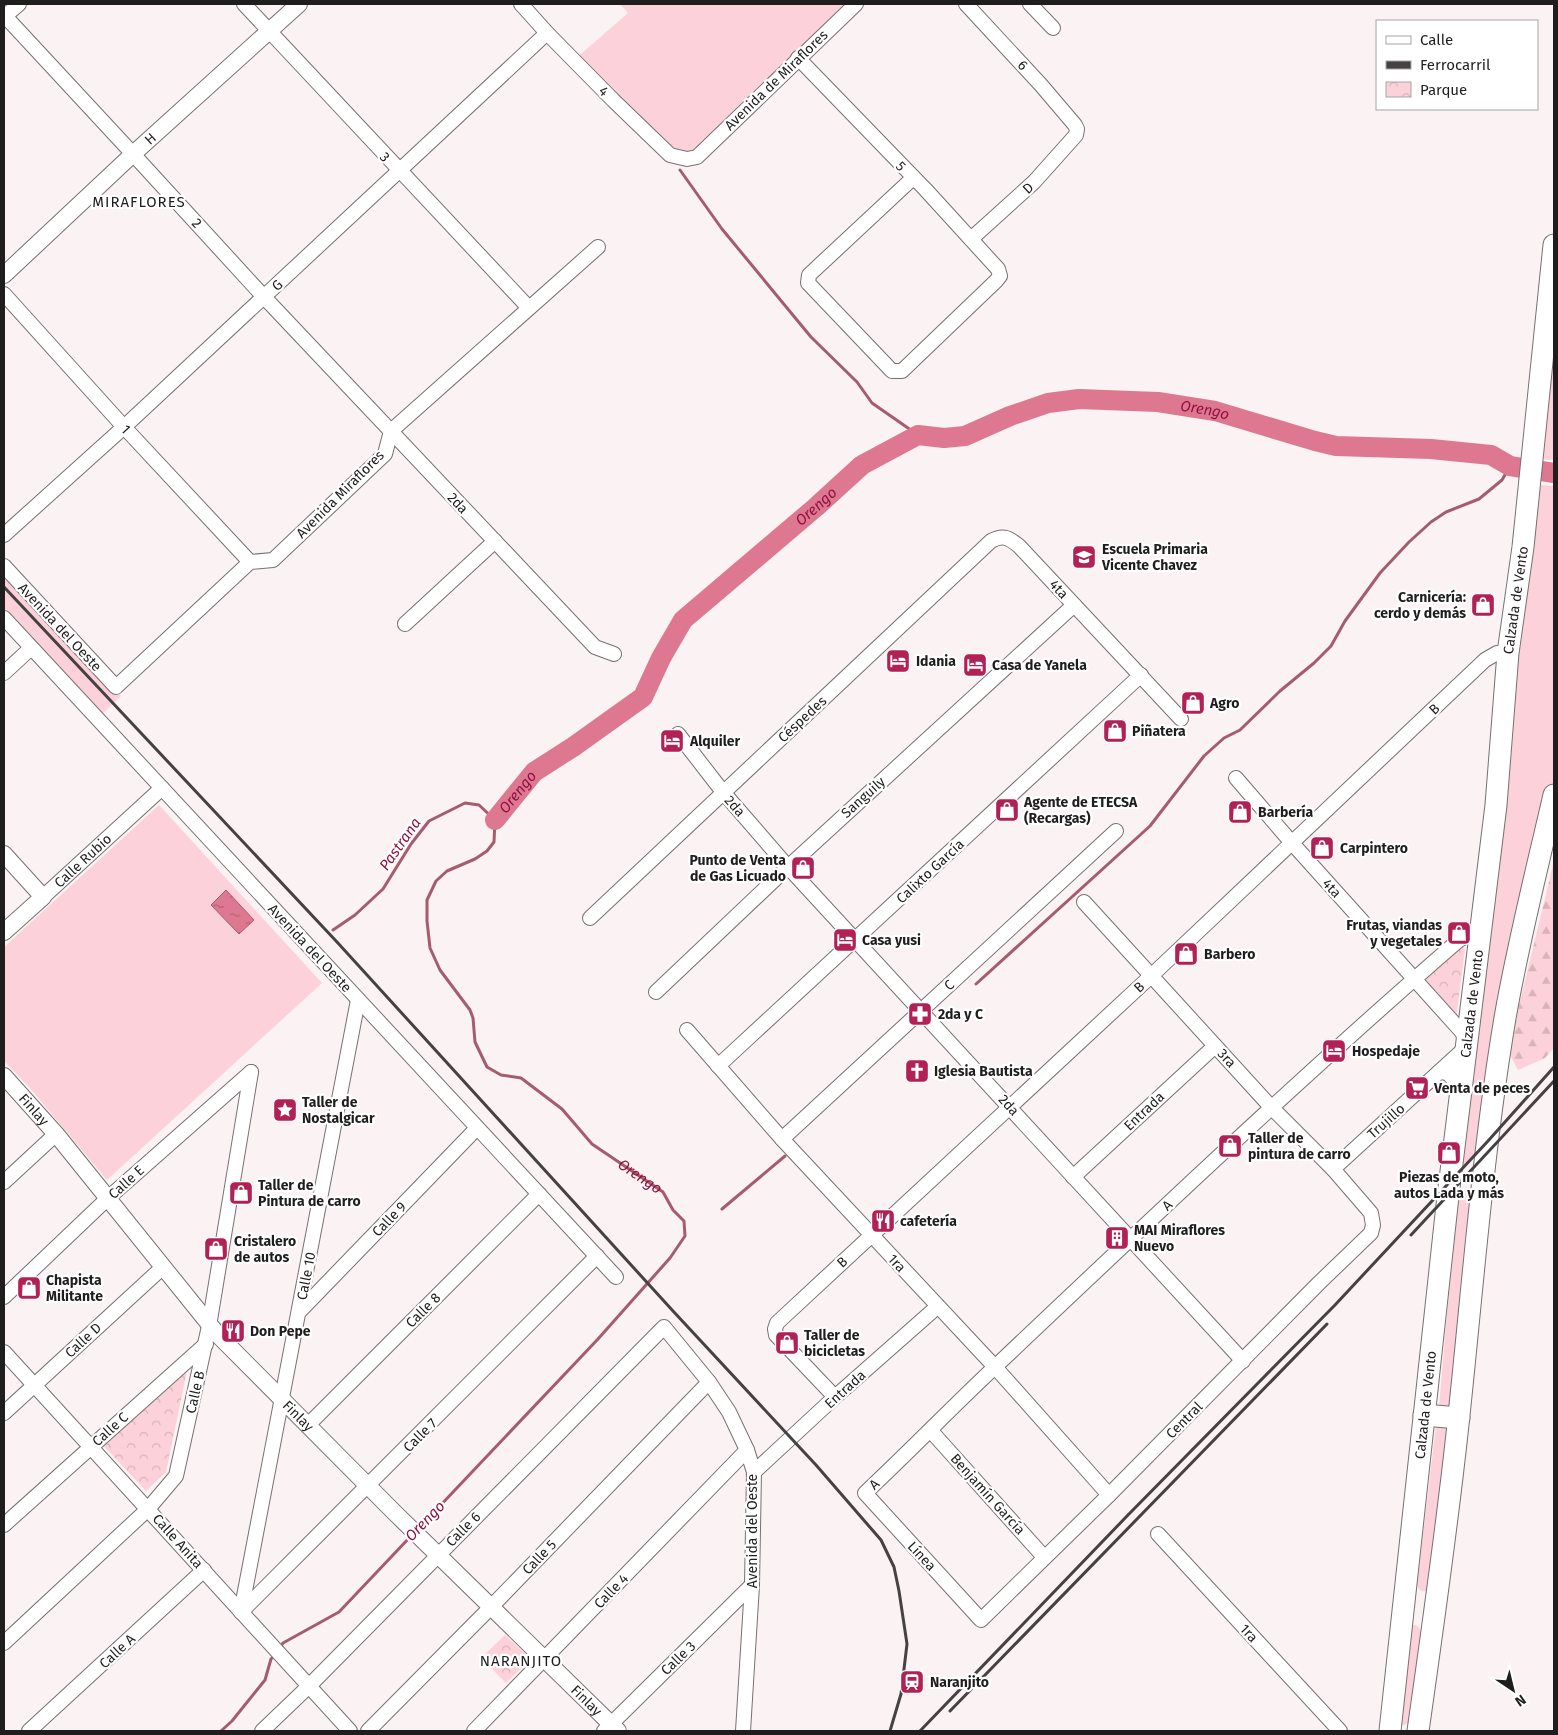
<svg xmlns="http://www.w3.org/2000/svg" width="1558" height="1735" viewBox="0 0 1558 1735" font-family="'Fira Sans',sans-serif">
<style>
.grass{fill:#fcd1d9}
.forest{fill:url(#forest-firs)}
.park{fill:url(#park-crowns)}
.water{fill:url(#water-ripples);stroke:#a55c6e}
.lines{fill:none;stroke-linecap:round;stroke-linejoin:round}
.stream{stroke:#a55c6e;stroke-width:3}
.river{stroke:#de7790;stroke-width:20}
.minor-casing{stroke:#777071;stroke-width:16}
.tertiary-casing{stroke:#777071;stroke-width:18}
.primary-casing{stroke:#777071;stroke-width:23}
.minor{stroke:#fff;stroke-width:14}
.tertiary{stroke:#fff;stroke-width:16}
.primary{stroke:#fff;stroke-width:21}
.rail{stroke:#464243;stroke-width:3}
.labels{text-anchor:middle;stroke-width:4.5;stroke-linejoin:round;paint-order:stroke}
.street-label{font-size:14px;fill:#201d1e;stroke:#fff}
.poi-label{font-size:14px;font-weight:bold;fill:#201d1e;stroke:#fff;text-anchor:start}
.neighbourhood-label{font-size:15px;letter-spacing:1px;fill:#201d1e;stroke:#fff}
.water-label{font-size:15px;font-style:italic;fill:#901242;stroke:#fff}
</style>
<defs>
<pattern id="forest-firs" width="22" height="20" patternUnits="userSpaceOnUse" patternTransform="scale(1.25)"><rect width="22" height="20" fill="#fcd1d9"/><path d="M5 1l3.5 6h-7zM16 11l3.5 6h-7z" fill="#d8b3ba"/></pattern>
<pattern id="park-crowns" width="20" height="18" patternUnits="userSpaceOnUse" patternTransform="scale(1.25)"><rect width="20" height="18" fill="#fcd1d9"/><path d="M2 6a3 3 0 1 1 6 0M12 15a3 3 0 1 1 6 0" fill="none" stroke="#d8b3ba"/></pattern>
<pattern id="water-ripples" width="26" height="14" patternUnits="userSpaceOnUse" patternTransform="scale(1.25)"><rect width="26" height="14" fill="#de7790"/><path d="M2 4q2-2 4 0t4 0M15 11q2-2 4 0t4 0" fill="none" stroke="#b46175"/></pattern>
</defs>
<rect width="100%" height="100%" fill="#faf2f3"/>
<g class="grass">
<polygon points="620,4 856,4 697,157 670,155 574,60 628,13"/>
<polygon points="1554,245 1554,460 1531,459"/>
<polygon points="1529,484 1554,486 1554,795 1488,1141 1450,1182"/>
<polygon points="4,571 121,696 101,715 4,610"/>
<polygon points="159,805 322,983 107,1180 29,1087 4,1061 4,947"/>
<polygon points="1477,1181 1452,1409 1439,1407 1457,1199"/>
<path d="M1436 1426H1449L1429 1591C1422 1592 1419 1591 1417 1585Z"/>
<polygon points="1415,1625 1419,1627 1421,1633 1411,1722 1403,1725 1399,1723 1410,1626"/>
</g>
<polygon class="forest" points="1554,861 1554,1048 1545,1058 1518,1070 1508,1051"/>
<g class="park">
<polygon points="1461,944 1465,949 1456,1019 1423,977"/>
<polygon points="187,1370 166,1472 146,1491 102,1444"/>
<polygon points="505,1635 531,1659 506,1683 481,1658"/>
</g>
<polygon class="water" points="226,890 254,920 239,934 211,905"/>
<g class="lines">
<g class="stream">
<polyline points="680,170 722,229 811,337 857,382 872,403 918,435"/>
<path id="s1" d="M333 930 355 915 383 889 411 844 429 821 465 803 479 805 495 820 494 842 487 851 475 859 447 871 436 881 427 900V921L430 948 440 970 470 1010 473 1018 475 1042 487 1067 501 1075 521 1078 562 1109 592 1144 663 1192 673 1210 684 1221 685 1236 670 1258 598 1339 419 1528"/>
<polyline points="976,984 1150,826 1204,756 1224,738 1240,730 1280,691 1314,663 1331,646 1345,621 1380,573 1409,542 1431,522 1446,512 1479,499 1502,480 1510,466"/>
<polyline points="722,1209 785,1156"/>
<polyline points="280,1648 283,1643 339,1612 411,1536"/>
<polyline points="221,1731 232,1721 265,1680 271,1659 275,1655"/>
</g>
<path class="river" id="s2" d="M495 820 534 772 573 747 643 697 661 658 683 620 816 507 862 465 918 435 944 438 965 436 1010 416 1048 403 1079 399 1158 402 1215 411 1315 441 1336 446 1431 449 1491 455 1510 466 1554 473"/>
<defs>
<g id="minor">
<polyline points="244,4 529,308"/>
<polyline points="521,4 547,33 613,100 670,155 687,159 697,157 856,4"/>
<polyline points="966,4 1041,85 1075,125 1077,129 1076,135 1034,182 971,239"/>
<polyline points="1030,4 1053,28"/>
<polyline points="4,15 133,154 264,297 595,647 614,654"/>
<polyline points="4,17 19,4"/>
<polyline points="798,58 925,189 998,269 1000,276 996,281 902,371 892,371 808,283 809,275 913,178"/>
<polyline points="4,294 124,427 250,562"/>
<polyline points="4,535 124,427 547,33"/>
<polyline points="4,566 116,687 250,562 273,560 385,454 391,431 598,247"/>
<polyline points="4,618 616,1277"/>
<polyline points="405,624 495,541"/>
<polyline points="4,673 31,648"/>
<polyline points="678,734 723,792 788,867 1243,1361"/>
<polyline points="1236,778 1292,843 1462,1032 1467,1043 1462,1051 1439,1072"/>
<path id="s3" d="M43 897 162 788"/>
<path d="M1084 902 1271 1107 1333 1169 1371 1213 1373 1225 1371 1233 1319 1283 1109 1495 981 1620 865 1493C910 1451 952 1407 997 1365 1149 1221 1301 1077 1459 940L1470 934 1480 935"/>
<path d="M590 918 991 541C1003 534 1009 538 1019 546L1181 719"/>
<polyline points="656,992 788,867 1074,605"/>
<polyline points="687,1030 782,1139 995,1367 1109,1495"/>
<polyline points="718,1066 1141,675"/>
<polyline points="782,1139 1116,831"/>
<polyline points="1333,1169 1439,1072 1448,1073 1462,1090"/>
<polyline points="1073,1177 1215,1046"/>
<polyline points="4,1182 56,1134"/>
<polyline points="4,1297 107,1199 251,1072"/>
<polyline points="300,1311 477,1128"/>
<polyline points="4,1352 350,1731"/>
<polyline points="835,1397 776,1335 775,1329 777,1323 1151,976 1485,660 1497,653 1508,653"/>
<polyline points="4,1413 163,1267"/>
<polyline points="308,1425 539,1194"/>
<polyline points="931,1431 1044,1557"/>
<polyline points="754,1472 835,1397 937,1307"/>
<polyline points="4,1525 206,1344"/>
<polyline points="1158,1534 1340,1731"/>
<polyline points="241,1612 358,1000"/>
<polyline points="241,1612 597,1256"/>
<polyline points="4,1643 148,1509 176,1476 209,1326 251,1072"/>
<polyline points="29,1731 204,1570"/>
<polyline points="262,1731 309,1686 664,1327 709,1382 729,1412 747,1450 754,1472 752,1585 743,1731"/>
<polyline points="368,1731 491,1607 709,1382"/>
<polyline points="474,1731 747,1450"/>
<polyline points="604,1731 752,1585"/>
</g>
<g id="tertiary">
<path id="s4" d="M4 275 133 154 299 4"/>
<polyline points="4,854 43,897 4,932"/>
<path id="s5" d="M4 1076 56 1134 218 1335 395 1513 618 1731"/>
</g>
<g id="primary">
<polyline points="1424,1415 1459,1418"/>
<path id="s6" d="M1390 1731 1448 1196 1496 805 1508 653 1523 547 1554 245"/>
<path d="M1418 1731C1433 1626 1448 1521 1459 1415 1473 1283 1483 1149 1505 1018 1518 943 1537 869 1554 795"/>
</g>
</defs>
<use href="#minor" class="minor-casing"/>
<use href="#tertiary" class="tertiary-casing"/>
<use href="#primary" class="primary-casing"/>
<use href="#minor" class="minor"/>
<use href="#tertiary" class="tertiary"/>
<use href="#primary" class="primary"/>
<g class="rail">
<polyline points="4,587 337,942 673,1311 816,1465 881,1540 894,1567 899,1591 907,1644 901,1694 890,1731"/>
<polyline points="1411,1235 1554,1081"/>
<polyline points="950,1711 1327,1324"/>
<polyline points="920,1731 1128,1515 1335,1305 1488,1141 1554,1067"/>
</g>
</g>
<defs>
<symbol id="school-square" viewBox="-11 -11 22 22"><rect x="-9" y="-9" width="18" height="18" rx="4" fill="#b12155" stroke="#fff"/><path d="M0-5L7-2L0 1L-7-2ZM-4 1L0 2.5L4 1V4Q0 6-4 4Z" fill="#fff"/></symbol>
<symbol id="shop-square" viewBox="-11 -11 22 22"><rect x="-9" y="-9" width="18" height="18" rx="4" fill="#b12155" stroke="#fff"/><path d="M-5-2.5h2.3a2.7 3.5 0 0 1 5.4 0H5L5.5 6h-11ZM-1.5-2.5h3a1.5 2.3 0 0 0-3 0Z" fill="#fff"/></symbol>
<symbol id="hotel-square" viewBox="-11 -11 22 22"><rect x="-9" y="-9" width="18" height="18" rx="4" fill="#b12155" stroke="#fff"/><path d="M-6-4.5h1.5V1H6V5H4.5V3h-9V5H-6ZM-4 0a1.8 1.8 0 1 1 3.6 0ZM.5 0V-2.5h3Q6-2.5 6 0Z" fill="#fff"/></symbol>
<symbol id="pharmacy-square" viewBox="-11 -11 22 22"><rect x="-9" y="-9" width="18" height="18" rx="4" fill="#b12155" stroke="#fff"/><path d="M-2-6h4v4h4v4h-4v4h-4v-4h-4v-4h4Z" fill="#fff"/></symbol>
<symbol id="church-square" viewBox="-11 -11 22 22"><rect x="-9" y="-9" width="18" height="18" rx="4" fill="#b12155" stroke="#fff"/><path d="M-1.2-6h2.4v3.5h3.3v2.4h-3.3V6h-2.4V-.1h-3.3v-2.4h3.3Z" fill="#fff"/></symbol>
<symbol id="supermarket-square" viewBox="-11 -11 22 22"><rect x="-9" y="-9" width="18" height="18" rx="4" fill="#b12155" stroke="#fff"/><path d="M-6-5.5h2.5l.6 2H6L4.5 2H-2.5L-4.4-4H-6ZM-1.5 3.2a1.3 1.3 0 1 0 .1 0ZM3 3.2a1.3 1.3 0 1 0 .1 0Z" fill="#fff"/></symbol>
<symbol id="sight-square" viewBox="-11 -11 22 22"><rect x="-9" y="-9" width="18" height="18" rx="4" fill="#b12155" stroke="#fff"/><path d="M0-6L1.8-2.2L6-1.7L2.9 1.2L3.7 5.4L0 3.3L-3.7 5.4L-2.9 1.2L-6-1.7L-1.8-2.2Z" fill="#fff"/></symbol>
<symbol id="restaurant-square" viewBox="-11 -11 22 22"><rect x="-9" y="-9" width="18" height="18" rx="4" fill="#b12155" stroke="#fff"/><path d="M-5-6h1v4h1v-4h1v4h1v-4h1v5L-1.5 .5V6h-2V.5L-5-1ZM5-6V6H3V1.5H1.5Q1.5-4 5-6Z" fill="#fff"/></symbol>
<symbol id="building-square" viewBox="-11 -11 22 22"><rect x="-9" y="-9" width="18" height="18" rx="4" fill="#b12155" stroke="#fff"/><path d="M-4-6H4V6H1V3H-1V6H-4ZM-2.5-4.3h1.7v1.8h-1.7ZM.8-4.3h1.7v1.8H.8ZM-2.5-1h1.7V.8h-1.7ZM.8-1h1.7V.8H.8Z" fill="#fff"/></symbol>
<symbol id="station-square" viewBox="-11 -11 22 22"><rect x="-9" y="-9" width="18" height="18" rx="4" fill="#b12155" stroke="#fff"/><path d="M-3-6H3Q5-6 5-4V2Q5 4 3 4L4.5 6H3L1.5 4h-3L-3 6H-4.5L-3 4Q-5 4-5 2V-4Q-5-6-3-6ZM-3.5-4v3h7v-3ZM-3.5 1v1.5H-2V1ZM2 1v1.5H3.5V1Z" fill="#fff"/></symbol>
</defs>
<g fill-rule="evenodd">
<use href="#school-square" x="1070" y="543" width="28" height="28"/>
<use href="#shop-square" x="1469" y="591" width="28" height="28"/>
<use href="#hotel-square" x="884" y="647" width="28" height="28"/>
<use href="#hotel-square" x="961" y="651" width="28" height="28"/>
<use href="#shop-square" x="1179" y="689" width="28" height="28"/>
<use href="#shop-square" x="1101" y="717" width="28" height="28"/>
<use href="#hotel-square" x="658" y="727" width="28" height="28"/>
<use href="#shop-square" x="993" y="796" width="28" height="28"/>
<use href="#shop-square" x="1226" y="798" width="28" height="28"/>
<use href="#shop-square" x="1308" y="834" width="28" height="28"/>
<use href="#shop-square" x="789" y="854" width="28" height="28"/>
<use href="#shop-square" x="1445" y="919" width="28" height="28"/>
<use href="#hotel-square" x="831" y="926" width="28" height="28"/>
<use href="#shop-square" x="1172" y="940" width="28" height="28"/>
<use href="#pharmacy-square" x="906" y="1000" width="28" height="28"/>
<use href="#hotel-square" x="1320" y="1037" width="28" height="28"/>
<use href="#church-square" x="903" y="1057" width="28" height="28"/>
<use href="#supermarket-square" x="1403" y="1074" width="28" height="28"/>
<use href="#sight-square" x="271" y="1096" width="28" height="28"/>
<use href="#shop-square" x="1216" y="1132" width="28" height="28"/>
<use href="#shop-square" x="1435" y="1139" width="28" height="28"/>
<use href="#shop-square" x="227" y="1179" width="28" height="28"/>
<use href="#restaurant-square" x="869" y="1207" width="28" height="28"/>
<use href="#building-square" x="1103" y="1224" width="28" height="28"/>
<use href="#shop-square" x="202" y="1235" width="28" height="28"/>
<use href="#shop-square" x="15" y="1274" width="28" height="28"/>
<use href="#restaurant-square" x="219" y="1317" width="28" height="28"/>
<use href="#shop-square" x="773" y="1329" width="28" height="28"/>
<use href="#station-square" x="898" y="1668" width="28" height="28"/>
</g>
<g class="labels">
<g class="street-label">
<text transform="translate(1023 65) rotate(47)" y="5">6</text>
<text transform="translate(776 80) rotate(-44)" y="5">Avenida de Miraflores</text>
<text transform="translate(604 91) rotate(46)" y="5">4</text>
<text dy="5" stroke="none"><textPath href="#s4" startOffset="200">H</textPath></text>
<text transform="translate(385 157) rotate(47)" y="5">3</text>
<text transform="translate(901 166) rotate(46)" y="5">5</text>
<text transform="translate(1028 188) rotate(-43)" y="5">D</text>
<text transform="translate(197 223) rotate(48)" y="5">2</text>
<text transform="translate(277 285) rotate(-43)" y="5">G</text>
<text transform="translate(126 429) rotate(47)" y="5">1</text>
<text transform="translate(340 494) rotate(-45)" y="5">Avenida Miraflores</text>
<text transform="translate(458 503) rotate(47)" y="5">2da</text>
<text transform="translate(1059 589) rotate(47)" y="5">4ta</text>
<text dy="5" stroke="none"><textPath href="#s6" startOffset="1138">Calzada de Vento</textPath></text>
<text transform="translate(60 627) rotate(47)" y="5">Avenida del Oeste</text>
<text transform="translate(1434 709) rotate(-44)" y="5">B</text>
<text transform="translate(802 719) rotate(-43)" y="5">Céspedes</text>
<text transform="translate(863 797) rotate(-42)" y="5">Sanguily</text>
<text transform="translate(735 806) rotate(49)" y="5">2da</text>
<text dy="5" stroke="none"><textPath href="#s3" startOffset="54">Calle Rubio</textPath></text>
<text transform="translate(930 871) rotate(-43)" y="5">Calixto García</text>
<text transform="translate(1332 888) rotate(48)" y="5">4ta</text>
<text transform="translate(310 948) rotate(47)" y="5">Avenida del Oeste</text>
<text transform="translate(949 985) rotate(-41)" y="5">C</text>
<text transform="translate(1139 987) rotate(-43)" y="5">B</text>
<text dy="5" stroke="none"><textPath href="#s6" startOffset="732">Calzada de Vento</textPath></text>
<text transform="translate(1227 1058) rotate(47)" y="5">3ra</text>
<text transform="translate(1009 1105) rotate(48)" y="5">2da</text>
<text dy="5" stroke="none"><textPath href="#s5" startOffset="45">Finlay</textPath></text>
<text transform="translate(1144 1111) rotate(-43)" y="5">Entrada</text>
<text transform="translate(1386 1121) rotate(-42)" y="5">Trujillo</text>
<text transform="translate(126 1182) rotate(-42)" y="5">Calle E</text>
<text transform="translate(1167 1205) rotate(-43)" y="5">A</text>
<text transform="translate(389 1219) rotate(-46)" y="5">Calle 9</text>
<text transform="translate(842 1262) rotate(-43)" y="5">B</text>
<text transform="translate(897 1263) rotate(48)" y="5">1ra</text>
<text transform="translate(306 1276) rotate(-79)" y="5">Calle 10</text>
<text transform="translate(423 1310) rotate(-45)" y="5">Calle 8</text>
<text transform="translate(83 1340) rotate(-43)" y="5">Calle D</text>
<text transform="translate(845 1389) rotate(-42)" y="5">Entrada</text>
<text transform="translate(195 1392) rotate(-77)" y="5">Calle B</text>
<text dy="5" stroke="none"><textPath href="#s6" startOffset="328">Calzada de Vento</textPath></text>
<text dy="5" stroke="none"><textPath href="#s5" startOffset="450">Finlay</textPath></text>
<text transform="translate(1184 1420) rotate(-45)" y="5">Central</text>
<text transform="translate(110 1429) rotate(-42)" y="5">Calle C</text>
<text transform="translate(420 1435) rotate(-45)" y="5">Calle 7</text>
<text transform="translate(874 1484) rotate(-43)" y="5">A</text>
<text transform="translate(988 1494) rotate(48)" y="5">Benjamín García</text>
<text transform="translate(463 1529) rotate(-45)" y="5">Calle 6</text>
<text transform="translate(752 1531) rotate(-90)" y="5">Avenida del Oeste</text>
<text transform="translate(178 1541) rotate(48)" y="5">Calle Anita</text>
<text transform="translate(922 1556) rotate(47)" y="5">Línea</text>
<text transform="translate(539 1557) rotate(-46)" y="5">Calle 5</text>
<text transform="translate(611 1591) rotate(-46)" y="5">Calle 4</text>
<text transform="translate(1249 1633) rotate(47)" y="5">1ra</text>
<text transform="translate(117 1651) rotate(-43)" y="5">Calle A</text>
<text transform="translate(678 1658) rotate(-44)" y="5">Calle 3</text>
<text dy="5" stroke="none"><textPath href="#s5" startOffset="855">Finlay</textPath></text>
</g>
<g class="poi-label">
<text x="1102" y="554">Escuela Primaria<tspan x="1102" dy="16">Vicente Chavez</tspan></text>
<text x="1466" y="602" text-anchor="end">Carnicería:<tspan x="1466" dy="16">cerdo y demás</tspan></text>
<text x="916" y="666">Idania</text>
<text x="992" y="670">Casa de Yanela</text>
<text x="1210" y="708">Agro</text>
<text x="1132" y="736">Piñatera</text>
<text x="690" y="746">Alquiler</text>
<text x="1024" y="807">Agente de ETECSA<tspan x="1024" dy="16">(Recargas)</tspan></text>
<text x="1258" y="817">Barbería</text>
<text x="1340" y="853">Carpintero</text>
<text x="786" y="865" text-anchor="end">Punto de Venta<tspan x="786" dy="16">de Gas Licuado</tspan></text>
<text x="1442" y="930" text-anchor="end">Frutas, viandas<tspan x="1442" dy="16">y vegetales</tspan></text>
<text x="862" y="945">Casa yusi</text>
<text x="1204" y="959">Barbero</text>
<text x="938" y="1019">2da y C</text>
<text x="1352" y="1056">Hospedaje</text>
<text x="934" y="1076">Iglesia Bautista</text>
<text x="1434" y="1093">Venta de peces</text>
<text x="302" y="1107">Taller de<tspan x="302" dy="16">Nostalgicar</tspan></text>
<text x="1248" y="1143">Taller de<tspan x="1248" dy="16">pintura de carro</tspan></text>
<text x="1449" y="1182" text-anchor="middle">Piezas de moto,<tspan x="1449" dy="16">autos Lada y más</tspan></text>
<text x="258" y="1190">Taller de<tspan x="258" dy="16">Pintura de carro</tspan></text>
<text x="900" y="1226">cafetería</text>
<text x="1134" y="1235">MAI Miraflores<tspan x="1134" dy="16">Nuevo</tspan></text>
<text x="234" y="1246">Cristalero<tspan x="234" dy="16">de autos</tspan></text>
<text x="46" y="1285">Chapista<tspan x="46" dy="16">Militante</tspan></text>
<text x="250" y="1336">Don Pepe</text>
<text x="804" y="1340">Taller de<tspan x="804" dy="16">bicicletas</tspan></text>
<text x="930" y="1687">Naranjito</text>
</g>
<g class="neighbourhood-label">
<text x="139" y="207">MIRAFLORES</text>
<text x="521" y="1666">NARANJITO</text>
</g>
<g class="water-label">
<text dy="5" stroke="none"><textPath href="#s2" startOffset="876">Orengo</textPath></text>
<text dy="5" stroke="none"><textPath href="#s2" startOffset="456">Orengo</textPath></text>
<text dy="5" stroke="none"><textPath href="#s2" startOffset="36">Orengo</textPath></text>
<text transform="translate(400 844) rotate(-55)" y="5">Pastrana</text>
<text dy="5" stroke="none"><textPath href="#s1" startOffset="712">Orengo</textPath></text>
<text transform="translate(425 1521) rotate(-46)" y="5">Orengo</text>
</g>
</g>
<rect width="1558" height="1735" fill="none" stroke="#201d1e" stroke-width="10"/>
<rect x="1376" y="20" width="162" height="90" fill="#ffffff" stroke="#a6a5a5"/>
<rect x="1386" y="36" width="25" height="8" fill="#ffffff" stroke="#a6a5a5"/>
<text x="1420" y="45" font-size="15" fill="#201d1e">Calle</text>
<rect x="1386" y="61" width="25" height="8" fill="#464243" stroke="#a6a5a5"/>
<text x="1420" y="70" font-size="15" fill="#201d1e">Ferrocarril</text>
<rect x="1386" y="82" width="25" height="15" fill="url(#park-crowns)" stroke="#a6a5a5"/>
<text x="1420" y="95" font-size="15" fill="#201d1e">Parque</text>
<g transform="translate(1513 1690) rotate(145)" stroke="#ffffff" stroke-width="4" paint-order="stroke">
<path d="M0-4L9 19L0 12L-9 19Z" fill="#201d1e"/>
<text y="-8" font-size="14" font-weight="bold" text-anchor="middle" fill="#201d1e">N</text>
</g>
</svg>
